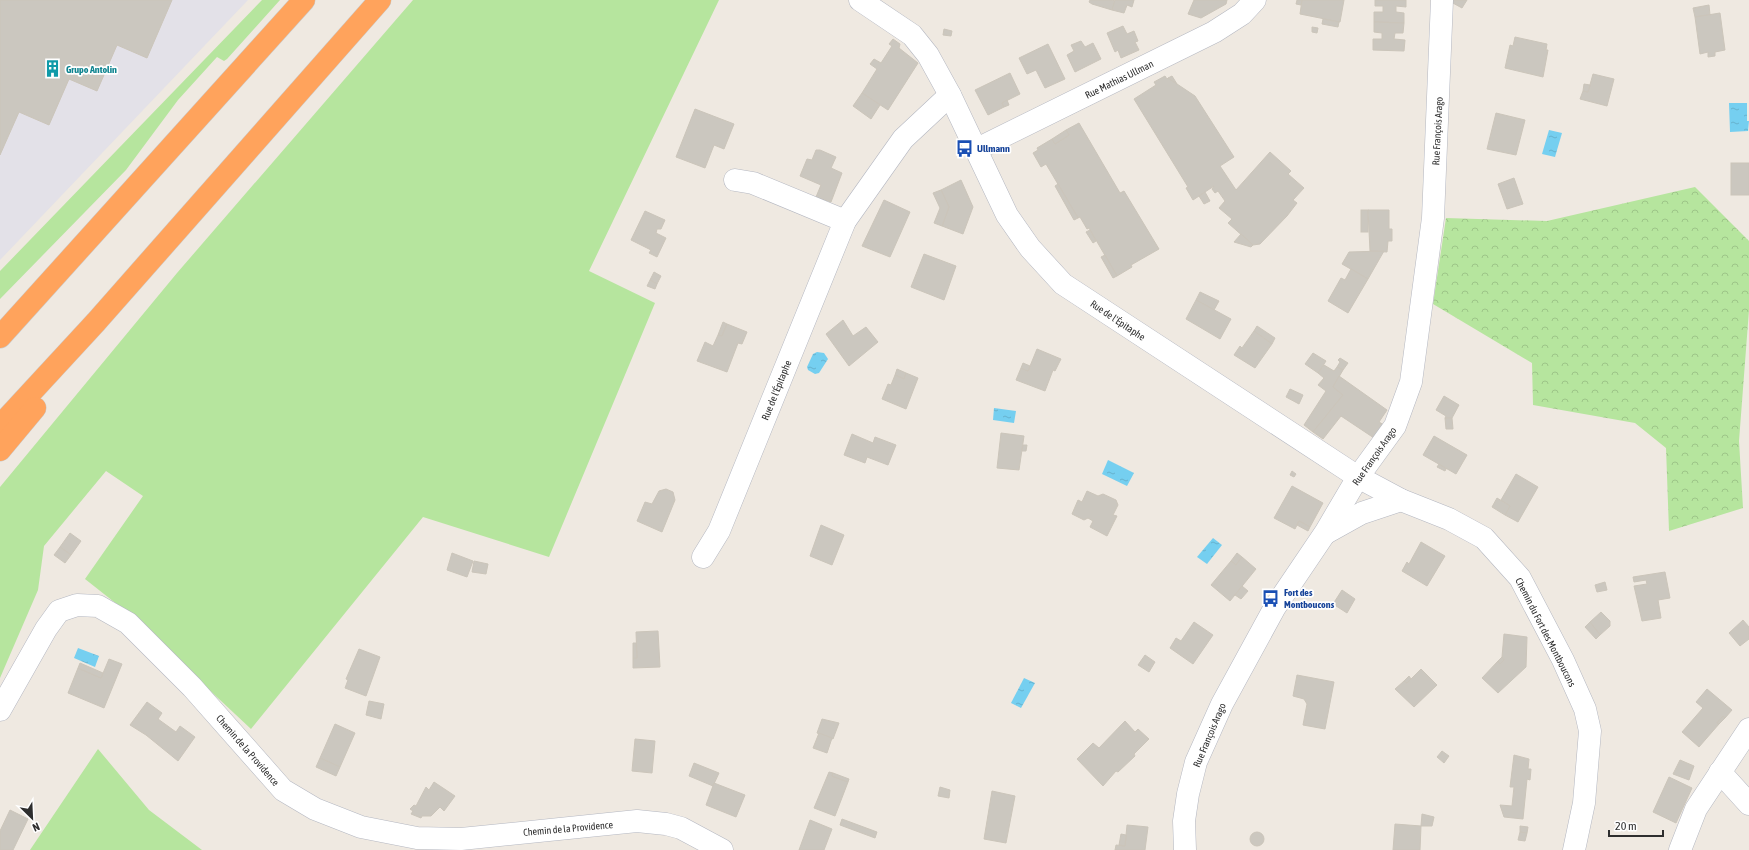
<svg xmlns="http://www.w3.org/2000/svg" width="1749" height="850" viewBox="0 0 1749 850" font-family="'Asap Condensed',sans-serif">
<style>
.industrial{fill:#e3e1e8}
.grass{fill:#b6e59e}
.forest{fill:url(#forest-crowns)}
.water{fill:url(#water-ripples)}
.building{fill:#cbc7bf;stroke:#cbc5ba}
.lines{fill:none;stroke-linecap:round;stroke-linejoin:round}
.minor-casing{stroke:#b4b7c1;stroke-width:23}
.highway-casing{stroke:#c9c9c9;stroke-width:23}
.minor{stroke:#fff;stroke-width:22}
.highway{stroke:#ffa35c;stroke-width:22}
.labels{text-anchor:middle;stroke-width:3.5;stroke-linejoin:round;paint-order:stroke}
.culture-label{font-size:10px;font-weight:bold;fill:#0d838f;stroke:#fff;text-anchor:start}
.street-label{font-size:10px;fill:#2e2e2e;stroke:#fff}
.transit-label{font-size:10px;font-weight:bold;fill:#164399;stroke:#fff;text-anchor:start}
</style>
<defs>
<pattern id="forest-crowns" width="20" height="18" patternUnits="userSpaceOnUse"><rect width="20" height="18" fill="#b6e59e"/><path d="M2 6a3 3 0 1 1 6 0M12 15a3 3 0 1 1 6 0" fill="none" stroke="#9dc588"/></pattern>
<pattern id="water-ripples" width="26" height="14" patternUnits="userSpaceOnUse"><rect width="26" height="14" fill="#75cff0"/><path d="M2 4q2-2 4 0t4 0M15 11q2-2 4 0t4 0" fill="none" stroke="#66b2ce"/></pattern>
</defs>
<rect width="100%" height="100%" fill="#efe9e1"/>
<polygon class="industrial" points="0,0 248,0 0,260"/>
<g class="grass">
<polygon points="262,0 280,0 227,59 224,61 217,57 178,100 126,170 0,299 0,271"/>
<polygon points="413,0 719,0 589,271 655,303 549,557 423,517 251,729 123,609 85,579 143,496 106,471 44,546 38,590 0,678 0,487 177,273"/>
<polygon points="98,749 149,810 202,850 30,850"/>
</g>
<polygon class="forest" points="1695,187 1749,241 1749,310 1739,441 1743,508 1669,531 1666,448 1635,423 1533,405 1532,363 1433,304 1446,218 1547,221"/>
<g class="water">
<polygon points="1729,103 1747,103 1747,121 1749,121 1748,131 1730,132"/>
<polygon points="1549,130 1562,133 1555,157 1542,154"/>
<polygon points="817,352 824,353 828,359 819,373 815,374 808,370 807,367 813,354"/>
<polygon points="994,408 1016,411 1014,423 993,420"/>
<polygon points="1108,460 1134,473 1127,486 1102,474"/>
<polygon points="1213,538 1222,545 1207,564 1197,557"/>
<polygon points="78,648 99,656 95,667 74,658"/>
<polygon points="1024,678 1035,683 1021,708 1011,703"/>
</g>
<g class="building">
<polygon points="0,0 172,0 147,58 117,45 97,91 69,79 49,125 19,112 0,155"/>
<polygon points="1090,0 1112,0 1115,1 1112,10 1092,4 1089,2"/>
<polygon points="1115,0 1134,0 1132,7 1127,5 1124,13 1112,10"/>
<polygon points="1194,0 1227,0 1226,4 1201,18 1188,14"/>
<polygon points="1297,0 1302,0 1301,5 1296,4"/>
<polygon points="1302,0 1344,0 1340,22 1300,14"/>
<polygon points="1375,0 1406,0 1406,7 1396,6 1396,12 1404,13 1404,23 1374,22 1374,12 1383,12 1383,6 1375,6"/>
<polygon points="1452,0 1467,0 1462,8 1451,2"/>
<polygon points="1709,5 1710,15 1695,17 1693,8"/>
<polygon points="1720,13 1725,50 1715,52 1715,56 1708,57 1708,52 1700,54 1695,17"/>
<polygon points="1323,19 1339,22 1338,27 1322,24"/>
<polygon points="1374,22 1404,23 1403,33 1395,33 1394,39 1405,40 1404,51 1373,50 1373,39 1382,39 1382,33 1374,32"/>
<polygon points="1123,26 1127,34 1134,31 1138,41 1135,42 1139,50 1121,58 1118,50 1115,52 1107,33"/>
<polygon points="1312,27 1318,28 1317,33 1312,32"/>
<polygon points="944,29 952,31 951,36 943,35"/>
<polygon points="1515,37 1547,44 1546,50 1548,50 1543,77 1505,68 1510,45 1513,46"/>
<polygon points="893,39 900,44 899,48 918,63 888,110 862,93 877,69 870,64 874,59 881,63 892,46 889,44"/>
<polygon points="1081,41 1085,47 1093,43 1101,59 1075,72 1067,55 1074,51 1071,45"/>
<polygon points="1048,44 1065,79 1045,88 1036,70 1027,74 1019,58"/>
<polygon points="1010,73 1020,94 1002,103 1004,107 988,115 975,90"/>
<polygon points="1593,74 1614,79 1607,106 1580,99 1583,91 1588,92"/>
<polygon points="1165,76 1167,79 1168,78 1195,96 1234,157 1220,166 1236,190 1270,152 1291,171 1288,174 1304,188 1293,200 1297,203 1287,216 1260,244 1253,245 1228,223 1232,219 1219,208 1225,201 1218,191 1215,193 1212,189 1214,186 1193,200 1186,188 1188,187 1134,99 1156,85 1154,82"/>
<polygon points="1172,76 1177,84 1168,78"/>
<polygon points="1584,84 1590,85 1588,92 1583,91"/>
<polygon points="862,93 880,105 871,119 853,106"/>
<polygon points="1007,100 1009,105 1004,107 1002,103"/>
<polygon points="695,109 734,124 724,149 714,145 705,168 676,157"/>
<polygon points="1496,113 1525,120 1516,155 1487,149"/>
<polygon points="1079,123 1120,193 1124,191 1159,249 1131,265 1132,267 1117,276 1089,228 1087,229 1080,217 1078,218 1046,164 1041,167 1033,153 1038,150 1037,148 1052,139 1055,144 1069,135 1066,130"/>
<polygon points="1066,130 1069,135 1055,144 1052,139"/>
<polygon points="816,150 820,150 836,157 831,168 842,173 831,202 816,197 821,185 800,176 807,159 812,160"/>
<rect x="1731" y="163" width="18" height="32"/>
<polygon points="1514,178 1523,204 1507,209 1498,184"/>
<polygon points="961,180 973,207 963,234 942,226 949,207 941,190"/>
<polygon points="1058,184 1078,218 1074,220 1055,186"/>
<polygon points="941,190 949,207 942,226 934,223 940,208 933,193"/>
<polygon points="1205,192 1210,201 1204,204 1199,196"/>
<polygon points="884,200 910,212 890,257 862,246"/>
<rect x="1361" y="210" width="7" height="22"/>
<polygon points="1368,210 1389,210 1389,229 1392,229 1392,241 1388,241 1387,252 1370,251"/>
<polygon points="645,211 665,220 661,229 657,229 656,233 666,238 657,257 649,253 651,250 631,240"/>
<polygon points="1090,230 1096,241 1093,243 1086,232"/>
<polygon points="1241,234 1253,245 1251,247 1234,242"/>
<polygon points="1384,251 1368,279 1342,264 1349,252"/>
<polygon points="924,254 956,266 944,300 911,287"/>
<polygon points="1105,255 1117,276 1113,278 1101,257"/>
<polygon points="1351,269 1368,279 1348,313 1328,301 1341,278 1345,280"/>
<polygon points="654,272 661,276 657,284 650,280"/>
<polygon points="650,280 657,284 655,289 647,286"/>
<polygon points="1200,292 1219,301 1214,310 1196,300"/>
<polygon points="1196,300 1231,319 1220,339 1186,319"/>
<polygon points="843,320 853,336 866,327 878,342 849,366 826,334"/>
<polygon points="723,322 727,324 722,336 718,335"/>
<polygon points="727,324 747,332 742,344 738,343 727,372 697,361 705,342 713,346 718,335 722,336"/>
<polygon points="1257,326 1275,338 1272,344 1254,331"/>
<polygon points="1254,331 1272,344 1255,368 1234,355 1240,346 1242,348"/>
<polygon points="1037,349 1061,359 1055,371 1053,370 1045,391 1016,380 1021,368 1028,371"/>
<polygon points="1313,353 1326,361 1318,373 1305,364"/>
<polygon points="1340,358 1348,363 1343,370 1337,367 1340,362 1338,360"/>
<polygon points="1023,363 1030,366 1028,371 1021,368"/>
<polygon points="1324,365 1334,371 1337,367 1343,370 1333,387 1343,395 1313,432 1304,425 1326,391 1318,385 1324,378 1318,373"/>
<polygon points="897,369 906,373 904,379 895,375"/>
<polygon points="906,373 918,378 906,409 882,399 888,384 891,385 895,375 904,379"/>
<polygon points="1339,376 1387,410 1379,422 1384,425 1374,438 1341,416 1323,439 1313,432 1343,395 1333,387"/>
<polygon points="1290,389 1303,395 1299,404 1286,397"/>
<polygon points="1444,396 1459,405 1452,418 1445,418 1446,416 1436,410"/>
<polygon points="1445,418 1452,418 1453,429 1446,429"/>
<polygon points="1001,433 1024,436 1019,470 997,468"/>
<polygon points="852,434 873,443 875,437 896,445 888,465 867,457 865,463 844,455"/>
<polygon points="1434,436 1467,455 1456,474 1423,455"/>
<polygon points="1023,445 1027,445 1026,451 1022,451"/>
<polygon points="1439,464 1446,469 1445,471 1437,467"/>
<polygon points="1292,471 1296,474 1294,477 1290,475"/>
<polygon points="1516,474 1538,487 1518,522 1505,515 1510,506 1501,500"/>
<polygon points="1292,486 1323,503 1310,527 1299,521 1295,529 1274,518"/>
<polygon points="666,489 673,492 675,500 662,532 637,521 645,502 652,504 659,491"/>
<polygon points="1087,491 1098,496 1103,494 1116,500 1118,505 1113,515 1117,516 1107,536 1090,527 1093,521 1088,518 1084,520 1072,514 1078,500 1082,502"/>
<polygon points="1497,498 1510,506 1505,515 1492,507"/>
<polygon points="1299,521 1310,527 1308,531 1297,525"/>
<polygon points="821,525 844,535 832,565 810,556"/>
<polygon points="70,533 81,541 71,555 60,547"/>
<polygon points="1421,542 1445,556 1427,586 1402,571 1407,562 1409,564"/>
<polygon points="60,547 71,555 65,563 54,555"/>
<polygon points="452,553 473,561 467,577 447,570"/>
<polygon points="1237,553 1242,557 1236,565 1231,561"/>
<polygon points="1242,557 1256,569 1230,601 1211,585 1231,561 1236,565"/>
<polygon points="474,561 488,564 486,574 472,572"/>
<polygon points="1665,572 1670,598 1658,600 1661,618 1642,621 1634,586 1647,584 1646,580 1634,582 1633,577"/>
<polygon points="1605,582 1607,590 1597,592 1595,585"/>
<polygon points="1242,586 1248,591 1241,599 1235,595"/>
<polygon points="1342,590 1355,599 1347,613 1333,604"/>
<polygon points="1601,612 1610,621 1610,626 1600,635 1590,622"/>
<polygon points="1743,620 1749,627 1749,639 1740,646 1729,633"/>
<polygon points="1194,622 1213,635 1193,664 1170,648 1176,638 1181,641"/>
<polygon points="1590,622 1600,635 1596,639 1585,627"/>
<polygon points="658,631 660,667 633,668 633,658 637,658 636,632"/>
<polygon points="1504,634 1527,637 1526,667 1498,693 1482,678 1498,661 1500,664 1504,660 1502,657"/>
<polygon points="633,643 636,643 637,658 633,658"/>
<polygon points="359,649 380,657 366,696 345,688 348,680 346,679"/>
<polygon points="1145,655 1155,662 1149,672 1138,665"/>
<polygon points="1502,657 1504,660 1500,664 1498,661"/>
<polygon points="109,659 122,664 104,708 68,693 78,668 101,678"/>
<polygon points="80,663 103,673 101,678 78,668"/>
<polygon points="1421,669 1437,685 1414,707 1395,689 1404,681 1407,683"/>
<polygon points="1297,675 1334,682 1325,729 1303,725 1307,704 1304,699 1293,696"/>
<polygon points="1409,676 1411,679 1407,683 1404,681"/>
<polygon points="1707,689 1732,710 1725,718 1723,716 1717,723 1719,724 1699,747 1682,732 1703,708 1696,702"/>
<polygon points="369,701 384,704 381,719 366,715"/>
<polygon points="147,702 162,713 158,719 176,732 180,726 195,737 178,761 146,735 130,725"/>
<polygon points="1723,716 1725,718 1719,724 1717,723"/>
<polygon points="822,719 839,723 833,739 817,733"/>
<polygon points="1125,721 1135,732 1138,729 1149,739 1134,754 1135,756 1118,772 1116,771 1103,786 1077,759 1093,743 1099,748"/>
<polygon points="335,724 355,733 340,767 320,758"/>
<polygon points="819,733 832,738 827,753 813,748"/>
<polygon points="635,739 655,741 652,773 632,771"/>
<polygon points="1442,751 1449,756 1444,763 1437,757"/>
<polygon points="1514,755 1529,759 1528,769 1531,769 1530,780 1527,779 1523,819 1504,817 1500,805 1512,806 1514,787 1510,787"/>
<polygon points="320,758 340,767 336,776 316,767"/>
<polygon points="1680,760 1694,766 1689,780 1673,774"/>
<polygon points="694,763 719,773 713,786 689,776"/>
<polygon points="829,772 833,773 832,776 848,782 835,816 814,808"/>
<polygon points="833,773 849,779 848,782 832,776"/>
<polygon points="1669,777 1692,788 1676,823 1653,812"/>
<polygon points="434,782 455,796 444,811 440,807 431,816 422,816 421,818 411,814 413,811 410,809 414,805 416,806 426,787 429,790"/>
<polygon points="714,783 745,795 736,817 706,805"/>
<polygon points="940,787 950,790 949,798 938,796"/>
<polygon points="992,791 1015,796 1006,843 984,839"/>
<polygon points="10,810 28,819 13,850 0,850 0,831"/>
<polygon points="1422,814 1434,817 1432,826 1421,826"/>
<polygon points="842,819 877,832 875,838 840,825"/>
<polygon points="810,820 832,829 824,850 799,850"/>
<polygon points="1395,824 1421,826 1420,850 1393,850"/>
<polygon points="1127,825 1148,827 1145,850 1115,850 1116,845 1125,846"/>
<polygon points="1520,826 1528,827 1527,833 1520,832"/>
<polygon points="1520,832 1527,833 1525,841 1518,840"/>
<circle cx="1257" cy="839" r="7"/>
<polygon points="1121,834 1126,835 1125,846 1119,845"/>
</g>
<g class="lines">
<defs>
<g id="minor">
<polyline points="860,0 912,35 928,55 950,95 1007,215 1030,248 1063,284 1358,477 1401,500 1449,519 1484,538 1520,578 1563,660 1585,709 1590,731 1584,803 1574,850"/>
<polyline points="977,149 1214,32 1242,14 1255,0"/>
<polyline points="735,180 753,183 845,221"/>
<polyline points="1326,533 1362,513 1401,500"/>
<polyline points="703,557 719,531 845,221 903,139 950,95"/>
<polyline points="0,710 46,629 59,611 77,605 98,606 128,623 192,687 283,790 315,809 361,827 417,838 461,839 637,821 666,824 681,828 722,850"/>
<polyline points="1720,772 1749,804"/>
<polyline points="1185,850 1184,821 1188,794 1196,762 1222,704 1275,607 1325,533 1358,477 1395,426 1411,382 1433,218 1442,0"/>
<polyline points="1680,850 1696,809 1749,729"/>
</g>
<g id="highway">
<polyline points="0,337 304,0"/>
<polyline points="0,426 96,322 380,0"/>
<polyline points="0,450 35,408"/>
</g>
</defs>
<use href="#minor" class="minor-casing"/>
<use href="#highway" class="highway-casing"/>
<use href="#minor" class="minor"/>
<use href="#highway" class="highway"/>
</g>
<defs>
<symbol id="building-bare" viewBox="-9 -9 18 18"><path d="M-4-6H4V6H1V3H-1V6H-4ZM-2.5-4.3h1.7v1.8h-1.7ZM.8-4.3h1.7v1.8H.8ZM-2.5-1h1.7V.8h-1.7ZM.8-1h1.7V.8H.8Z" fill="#0f9aa8" stroke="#fff" stroke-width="2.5" paint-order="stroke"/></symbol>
<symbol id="bus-bare" viewBox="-9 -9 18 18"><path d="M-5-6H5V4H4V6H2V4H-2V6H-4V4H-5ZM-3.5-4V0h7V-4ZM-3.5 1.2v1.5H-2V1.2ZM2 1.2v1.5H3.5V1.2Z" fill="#1a4fb4" stroke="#fff" stroke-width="2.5" paint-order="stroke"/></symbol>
</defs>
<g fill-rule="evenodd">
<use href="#building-bare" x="40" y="56" width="25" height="25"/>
<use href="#bus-bare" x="952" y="136" width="25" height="25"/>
<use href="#bus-bare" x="1258" y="586" width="25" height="25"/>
</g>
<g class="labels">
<g class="culture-label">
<text x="66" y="73">Grupo Antolin</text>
</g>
<g class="street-label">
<text transform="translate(1119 79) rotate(-26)" y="4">Rue Mathias Ullman</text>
<text transform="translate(1437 131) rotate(-87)" y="4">Rue François Arago</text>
<text transform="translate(1118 320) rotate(34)" y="4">Rue de l'Épitaphe</text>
<text transform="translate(776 390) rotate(-68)" y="4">Rue de l'Épitaphe</text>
<text transform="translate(1374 456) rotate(-55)" y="4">Rue François Arago</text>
<text transform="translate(1546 632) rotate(63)" y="4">Chemin du Fort des Montboucons</text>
<text transform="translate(1209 735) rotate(-67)" y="4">Rue François Arago</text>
<text transform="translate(248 750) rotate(49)" y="4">Chemin de la Providence</text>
<text transform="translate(568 828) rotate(-5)" y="4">Chemin de la Providence</text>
</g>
<g class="transit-label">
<text x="977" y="152">Ullmann</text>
<text x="1284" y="596">Fort des<tspan x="1284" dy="12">Montboucons</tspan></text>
</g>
</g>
<g transform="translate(32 818) rotate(156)" stroke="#ffffff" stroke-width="3" paint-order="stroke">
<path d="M0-3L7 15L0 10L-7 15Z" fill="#2e2e2e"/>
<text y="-6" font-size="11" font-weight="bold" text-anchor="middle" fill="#2e2e2e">N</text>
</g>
<path d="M1609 830v6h54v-6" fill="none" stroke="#2e2e2e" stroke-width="2"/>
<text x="1615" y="830" font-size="12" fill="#2e2e2e" stroke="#ffffff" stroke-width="3" paint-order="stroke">20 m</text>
</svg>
